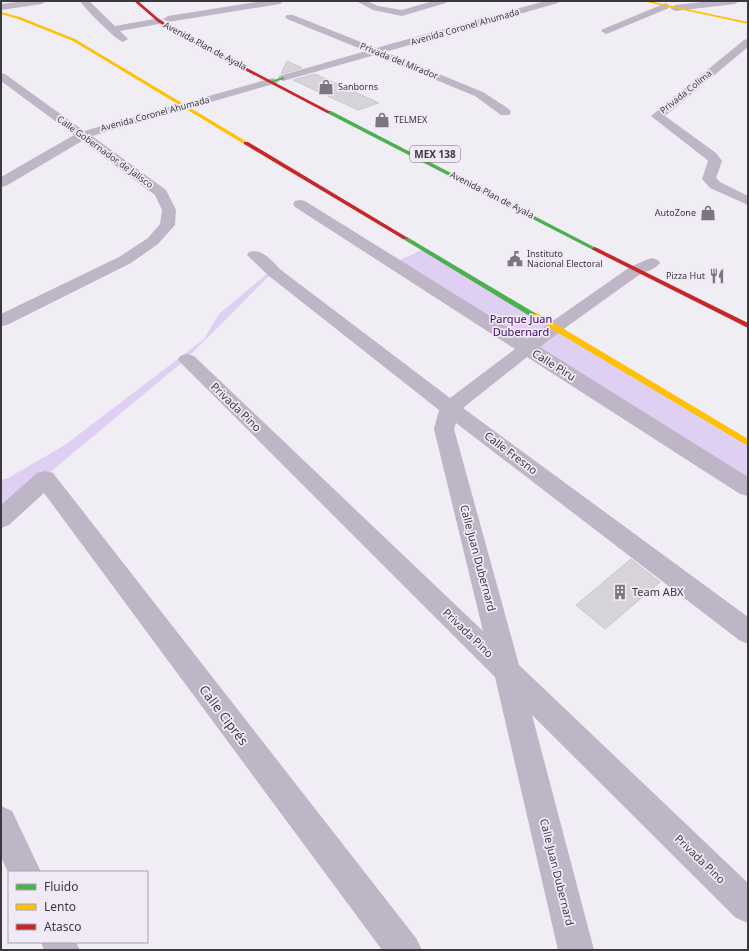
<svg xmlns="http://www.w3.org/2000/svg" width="749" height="951" viewBox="0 0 749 951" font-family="'Noto Sans',sans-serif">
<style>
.green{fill:#dfcff2}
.building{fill:#d6d3d9;stroke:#c9c6cc}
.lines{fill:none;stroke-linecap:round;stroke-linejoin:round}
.street{fill:#beb6c7;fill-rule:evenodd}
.fast{fill:#4caf50;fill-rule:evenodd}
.slow{fill:#ffc107;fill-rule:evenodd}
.jam{fill:#c62828;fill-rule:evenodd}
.labels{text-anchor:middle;stroke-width:3.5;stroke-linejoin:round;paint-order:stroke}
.far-street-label{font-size:9px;fill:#3b393e;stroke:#f0eaf7}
.far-poi-label{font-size:9px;fill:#3b393e;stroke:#f0eaf7;text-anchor:start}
.shield{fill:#f0eaf7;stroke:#716e76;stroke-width:1}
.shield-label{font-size:10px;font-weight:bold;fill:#3b393e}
.park-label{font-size:11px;fill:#410369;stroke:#f0eaf7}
.street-label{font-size:11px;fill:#3b393e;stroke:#f0eaf7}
.poi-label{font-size:11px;fill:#3b393e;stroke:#f0eaf7;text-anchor:start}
.near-street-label{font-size:13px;fill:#3b393e;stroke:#f0eaf7}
</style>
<rect width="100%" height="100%" fill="#f0edf4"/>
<g class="green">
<polygon points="424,249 748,443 748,488 394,263"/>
<polygon points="269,272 273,272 185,360 43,478 1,516 1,480 8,478 65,445 204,339 219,314"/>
</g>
<g class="building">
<polygon points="287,61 302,68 281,74"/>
<polygon points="315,74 379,103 358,110 293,80"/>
<polygon points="631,559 660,582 605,629 576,605"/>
</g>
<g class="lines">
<g class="street">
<polygon points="24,1 46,1 42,4 1,10 1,4"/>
<path d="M80 1H89L115 26 159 18 164 21 159 24 120 31 128 39 123 42C116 40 85 9 80 1Z"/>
<polygon points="263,1 284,1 280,4 168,22 163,19 168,16"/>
<polygon points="356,1 367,1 378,6 402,10 433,1 447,1 446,3 402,16 373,10"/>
<polygon points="545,1 559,1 558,3 385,52 483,92 509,109 511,112 509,115 501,115 475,96 375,55 283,81 278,78 279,76 366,51 287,19 285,17 287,15 293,15 376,48"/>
<polygon points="712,1 739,1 735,4 675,11 670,8 675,5"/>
<polygon points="666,3 670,6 669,8 609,33 606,34 601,31 603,29"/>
<polygon points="748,39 748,47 665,116 716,153 722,161 716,178 720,182 748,196 748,205 710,188 702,179 708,161 706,159 651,116 744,40"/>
<polygon points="1,73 5,74 84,131 269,79 273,78 279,81 277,83 92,136 166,190 176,210 175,225 158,244 131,263 7,325 1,326 1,314 119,257 148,238 160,224 162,210 155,195 82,141 6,186 1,187 1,177 74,135 1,81"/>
<path d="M300 200 305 201 527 339 630 267 646 260 652 258 658 260 660 263C655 270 646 271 639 275 606 299 572 322 540 347L748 477V496L740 494 527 357 463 408 748 617V644L739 640 456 423 454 429 519 665 748 883V923L736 918 532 715 594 950H558L495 677 178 360 180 356 187 354 194 356 483 631 434 429 439 410 269 276 247 255 249 252C262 248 272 261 281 270L450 398 515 349 295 207 293 204 295 201Z"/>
<polygon points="45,471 53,473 416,938 422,950 382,950 44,493 9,525 1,528 1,505 37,473"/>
<polygon points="1,806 12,811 41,872 9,872 9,874 1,857"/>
<polygon points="41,942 76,942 80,950 44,950"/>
</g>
<g class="fast">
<polygon points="283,77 285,79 273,82 271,81"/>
<polygon points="327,111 331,111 598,249 593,250 327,113"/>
<polygon points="403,237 407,237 540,316 539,318 533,318 403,239"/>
</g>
<g class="slow">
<polygon points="642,1 649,1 748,22 748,24"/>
<polygon points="1,12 20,17 75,39 249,143 244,144 73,41 18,19 1,14"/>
<polygon points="533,314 539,314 748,439 748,446 533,318"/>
</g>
<g class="jam">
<polygon points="134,1 138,1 160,20 195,41 331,112 327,113 193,43 158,22"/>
<polygon points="244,142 248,142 408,238 403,239 244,144"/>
<polygon points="595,247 748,323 748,328 593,250 592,249"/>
</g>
</g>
<defs>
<symbol id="shop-bare" viewBox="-9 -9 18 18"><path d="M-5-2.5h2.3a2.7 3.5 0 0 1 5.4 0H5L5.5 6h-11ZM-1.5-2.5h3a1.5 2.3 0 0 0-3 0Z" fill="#7a787e" stroke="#f0eaf7" stroke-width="2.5" paint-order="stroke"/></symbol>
<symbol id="civic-bare" viewBox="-9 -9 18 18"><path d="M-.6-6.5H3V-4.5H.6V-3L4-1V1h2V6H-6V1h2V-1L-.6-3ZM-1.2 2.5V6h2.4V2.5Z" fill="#7a787e" stroke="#f0eaf7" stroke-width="2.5" paint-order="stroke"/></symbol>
<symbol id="restaurant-bare" viewBox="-9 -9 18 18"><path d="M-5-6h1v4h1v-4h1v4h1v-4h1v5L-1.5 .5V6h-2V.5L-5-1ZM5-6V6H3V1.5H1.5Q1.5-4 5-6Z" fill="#7a787e" stroke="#f0eaf7" stroke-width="2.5" paint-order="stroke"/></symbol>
<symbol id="building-bare" viewBox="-9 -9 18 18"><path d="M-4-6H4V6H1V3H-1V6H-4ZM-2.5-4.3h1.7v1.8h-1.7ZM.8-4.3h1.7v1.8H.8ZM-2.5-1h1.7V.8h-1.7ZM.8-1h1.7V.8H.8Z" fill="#7a787e" stroke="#f0eaf7" stroke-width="2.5" paint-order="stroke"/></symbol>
</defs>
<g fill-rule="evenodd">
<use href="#shop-bare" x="315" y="76" width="22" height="22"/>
<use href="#shop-bare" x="371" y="109" width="22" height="22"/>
<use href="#shop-bare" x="697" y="202" width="22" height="22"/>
<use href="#civic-bare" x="504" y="248" width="22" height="22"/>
<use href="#restaurant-bare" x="706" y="265" width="22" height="22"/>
<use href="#building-bare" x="609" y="581" width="22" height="22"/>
</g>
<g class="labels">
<g class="far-street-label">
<text transform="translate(465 27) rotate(-16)" y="3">Avenida Coronel Ahumada</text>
<text transform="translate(205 46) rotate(28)" y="3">Avenida Plan de Ayala</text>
<text transform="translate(399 61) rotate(22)" y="3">Privada del Mirador</text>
<text transform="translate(686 92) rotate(-39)" y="3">Privada Colima</text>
<text transform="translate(155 114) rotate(-15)" y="3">Avenida Coronel Ahumada</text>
<text transform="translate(105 152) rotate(36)" y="3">Calle Gobernador de Jalisco</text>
<text transform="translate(492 195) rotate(27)" y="3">Avenida Plan de Ayala</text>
</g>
<g class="far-poi-label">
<text x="338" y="90">Sanborns</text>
<text x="394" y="123">TELMEX</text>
<text x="696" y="216" text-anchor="end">AutoZone</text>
<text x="527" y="257">Instituto<tspan x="527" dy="10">Nacional Electoral</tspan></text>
<text x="705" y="279" text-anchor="end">Pizza Hut</text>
</g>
<rect class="shield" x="410" y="146" width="50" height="16" rx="3"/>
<g class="shield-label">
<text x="435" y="158">MEX 138</text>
</g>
<g class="park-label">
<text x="521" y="323">Parque Juan<tspan x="521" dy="13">Dubernard</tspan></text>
</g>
<g class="street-label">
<text transform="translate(554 365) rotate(32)" y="4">Calle Piru</text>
<text transform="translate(236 407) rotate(44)" y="4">Privada Pino</text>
<text transform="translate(511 453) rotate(37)" y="4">Calle Fresno</text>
<text transform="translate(478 558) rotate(75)" y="4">Calle Juan Dubernard</text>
<text transform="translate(468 633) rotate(44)" y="4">Privada Pino</text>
<text transform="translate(700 859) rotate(44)" y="4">Privada Pino</text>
<text transform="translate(557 872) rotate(76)" y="4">Calle Juan Dubernard</text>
</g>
<g class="poi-label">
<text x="632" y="596">Team ABX</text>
</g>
<g class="near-street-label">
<text transform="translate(224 715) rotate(53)" y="5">Calle Ciprés</text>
</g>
</g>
<rect width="749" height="951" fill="none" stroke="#3b393e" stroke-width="4"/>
<rect x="8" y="871" width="140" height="72" fill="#f0eaf7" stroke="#a8a3ad"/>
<rect x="16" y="884" width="20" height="6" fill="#4caf50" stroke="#a8a3ad"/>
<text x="44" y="891" font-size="12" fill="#3b393e">Fluido</text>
<rect x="16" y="904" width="20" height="6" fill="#ffc107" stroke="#a8a3ad"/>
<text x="44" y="911" font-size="12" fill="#3b393e">Lento</text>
<rect x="16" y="924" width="20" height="6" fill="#c62828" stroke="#a8a3ad"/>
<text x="44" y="931" font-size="12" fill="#3b393e">Atasco</text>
</svg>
